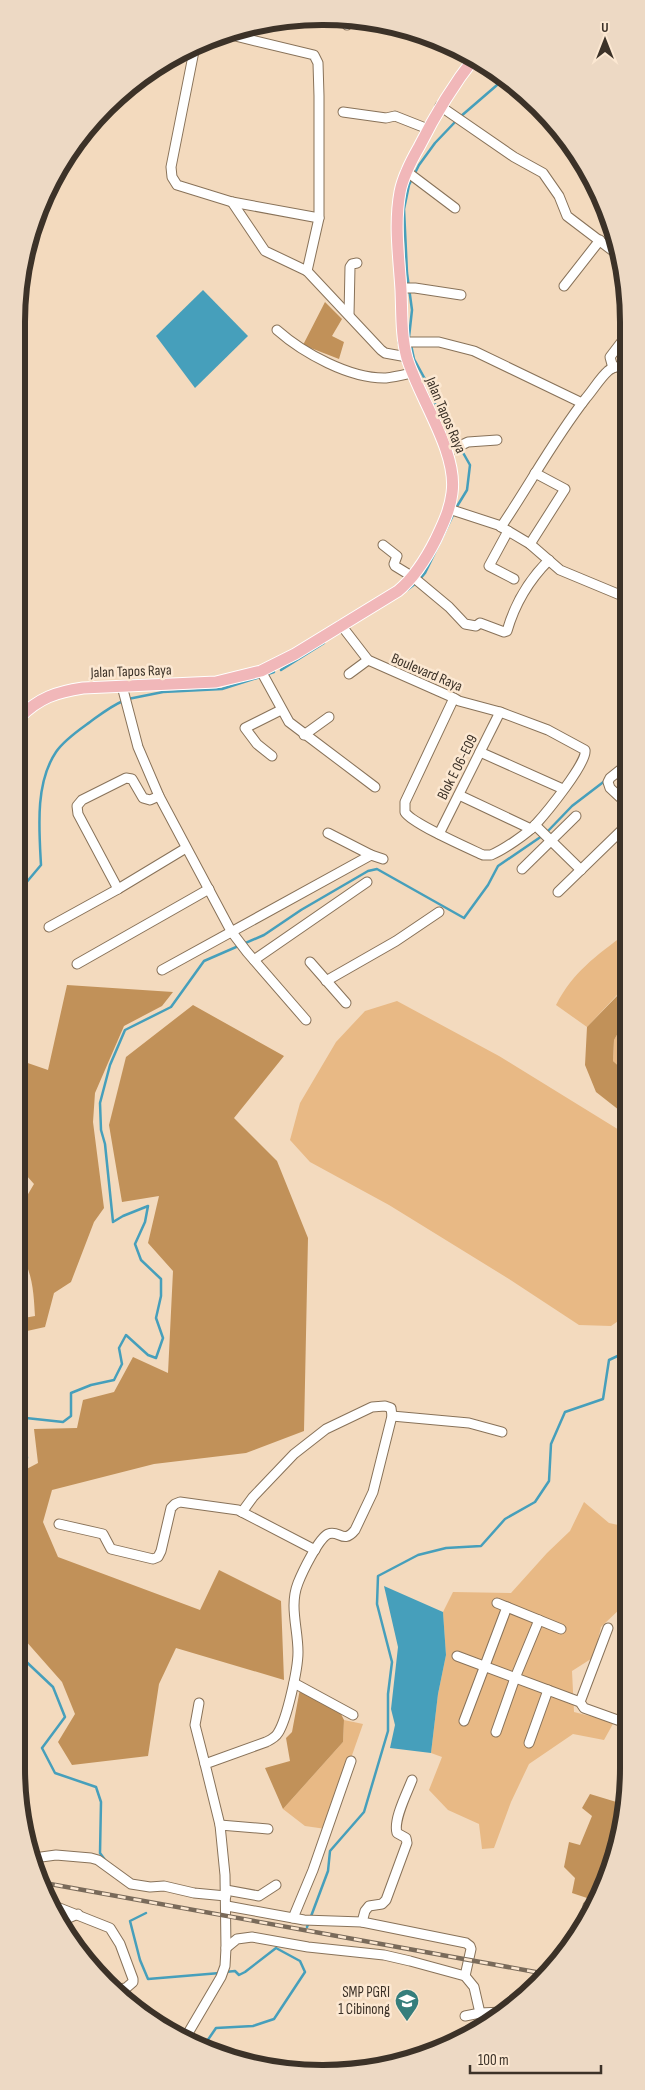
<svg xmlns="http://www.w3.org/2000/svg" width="645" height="2090" viewBox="0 0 645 2090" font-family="'Sofia Sans Condensed',sans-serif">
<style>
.green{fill:#e8b985}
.forest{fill:#c19159}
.water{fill:#469fbb}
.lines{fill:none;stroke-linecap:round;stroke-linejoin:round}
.stream{stroke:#469fbb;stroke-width:2.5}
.minor-casing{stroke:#887259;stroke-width:11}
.major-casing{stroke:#fff;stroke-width:13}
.minor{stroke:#fff;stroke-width:9}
.major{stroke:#f1b7b9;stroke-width:11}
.rail-casing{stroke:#796a5a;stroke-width:4.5}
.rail{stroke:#fce8d2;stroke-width:2.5;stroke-dasharray:8;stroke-linecap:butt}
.labels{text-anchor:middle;stroke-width:5;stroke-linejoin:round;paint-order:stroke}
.street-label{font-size:15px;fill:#3c3228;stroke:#fce8d2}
.poi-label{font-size:15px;fill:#3c3228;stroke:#fce8d2;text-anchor:end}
.rim{fill:none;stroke:#3c3228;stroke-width:6}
</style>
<rect width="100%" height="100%" fill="#f3dabe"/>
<g class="green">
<path d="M625 934V990L618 994 587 1027 556 1005C573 972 596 956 625 934Z"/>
<polygon points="397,1001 499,1056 624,1133 624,1317 611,1326 579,1325 509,1279 389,1205 310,1162 290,1140 300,1103 336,1042 365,1011"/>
<polygon points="625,1021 624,1071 613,1061 614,1040"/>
<polygon points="584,1502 609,1523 623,1526 621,1541 623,1543 623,1606 601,1627 594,1657 572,1671 574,1712 614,1722 604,1740 573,1734 529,1764 511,1802 494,1848 482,1849 479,1824 448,1810 429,1790 442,1757 431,1753 438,1694 446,1655 443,1612 453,1592 511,1593 547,1553 570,1531"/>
<polygon points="344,1720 363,1724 326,1829 305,1826 283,1809 343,1742"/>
</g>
<g class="forest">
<polygon points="325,302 342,319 332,336 344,342 339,359 303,345"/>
<path d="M67 985 173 992 162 1006 124 1026 95 1093 93 1122 104 1208 94 1222 71 1282 54 1293 45 1327 18 1333V1319L35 1316C34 1299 33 1265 18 1255V1211L34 1184 19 1167V1060L48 1070Z"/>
<polygon points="625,990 625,1021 614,1040 613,1061 624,1071 624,1114 596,1092 585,1065 587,1027 619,994"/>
<polygon points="193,1005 284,1056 234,1118 277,1161 308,1238 304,1431 246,1453 154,1464 52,1490 43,1522 58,1557 200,1610 219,1570 281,1601 284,1680 176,1648 159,1684 148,1756 72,1765 58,1742 75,1714 62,1682 17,1631 17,1474 38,1463 34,1429 77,1428 83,1400 114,1392 133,1357 168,1373 173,1271 148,1243 159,1196 122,1202 109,1125 126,1057"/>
<polygon points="300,1689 338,1708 344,1720 343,1742 283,1809 265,1768 290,1761 286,1738 292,1732"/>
<polygon points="590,1794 623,1804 623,1828 606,1869 603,1869 587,1898 572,1893 575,1878 564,1867 569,1842 580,1845 592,1816 582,1808"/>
</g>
<g class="water">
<polygon points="203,290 248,336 195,388 156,336"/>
<polygon points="384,1586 443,1612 446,1655 438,1694 431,1753 390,1748 395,1725 391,1709 398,1647"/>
</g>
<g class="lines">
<g class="stream">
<polyline points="460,117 504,79"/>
<polyline points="409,337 412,310 407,273 404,209 409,185 419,165 435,143 456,121"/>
<polyline points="411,345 414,359 426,381 432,398 470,465 467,490 456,508"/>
<polyline points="420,579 425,573 454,513"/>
<polyline points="407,590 416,583"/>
<polyline points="281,670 324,643"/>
<polyline points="265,675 274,672"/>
<polyline points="128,699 163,692 222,689 260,677"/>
<polyline points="547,832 572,806 606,780"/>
<path d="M20 890 41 865C39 829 35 783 56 752 64 740 79 730 90 722 101 714 111 706 123 701"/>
<polyline points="17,1463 27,1458 23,1430 26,1418 63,1422 71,1416 71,1393 91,1385 114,1380 122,1364 119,1348 126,1335 148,1355 156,1358 163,1338 156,1318 161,1296 161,1279 141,1260 135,1244 145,1222 148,1206 123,1216 113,1222 105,1144 101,1130 100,1103 110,1065 125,1030 171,1007 204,961 264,935 301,910 368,871 377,869 464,918 488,885 498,866 542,836"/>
<polyline points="17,1653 53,1687 65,1717 42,1748 55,1773 96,1787 101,1802 100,1853 105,1860"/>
<polyline points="146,1913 130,1921 140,1960 148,1979 220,1973"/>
<polyline points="307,1927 328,1871 330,1851 364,1812 388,1731 388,1694 392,1662 377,1604 378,1576 418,1555 446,1548 481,1546 505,1519 535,1502 549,1481 551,1444 565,1412 603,1399 609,1360 624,1353"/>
<polyline points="203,2047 216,2028 253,2026 274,2019 305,1972 300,1961 276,1948 245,1972 239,1975 235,1971 225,1972"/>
</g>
<defs>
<g id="minor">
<polyline points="347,22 347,25"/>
<polyline points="231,35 314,55 318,63 319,96 319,218 307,271 381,350 385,353 407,357"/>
<polyline points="194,51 171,167 172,177 177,185 232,202 319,218"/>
<polyline points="440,106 514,157 543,173 559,196 567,216 617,254"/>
<polyline points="343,112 386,118 395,116 428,129"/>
<polyline points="406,171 455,208"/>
<polyline points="232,202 265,251 307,271"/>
<polyline points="564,286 600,240"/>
<polyline points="401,288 415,288 461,295"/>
<polyline points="349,315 350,267 352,264 357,263"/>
<path d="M277 330C303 353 350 379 386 378 395 377 403 375 412 373"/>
<polyline points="403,342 439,342 474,351 582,403"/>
<polyline points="613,368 610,357 626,336"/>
<polyline points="447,452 468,442 497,440"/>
<polyline points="449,509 498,525 530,544 560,570 625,597"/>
<path d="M501 527C530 484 554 439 586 398 593 390 600 378 608 371 613 366 620 366 626 368"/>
<polyline points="508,531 489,566 514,579"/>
<polyline points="530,544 565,489 535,473"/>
<path d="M383 545 397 556 394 564 395 566 413 577 449 607 465 624 476 626 480 623 504 632 507 631C515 603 529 580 549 560"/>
<path d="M341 625 368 660 454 698 459 701 500 712 548 730 585 750C588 762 546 813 536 824 527 834 503 850 491 855H483C468 848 411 823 405 812V802L454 698"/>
<polyline points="261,671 289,722 375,787"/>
<polyline points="349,674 368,660"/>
<polyline points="122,686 138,747 159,796 231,931 247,952 306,1020"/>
<polyline points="304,735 329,717"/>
<polyline points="480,752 563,789"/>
<polyline points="272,756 257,744 245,728 281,710"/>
<polyline points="459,795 531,829"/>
<polyline points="625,802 610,788 608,782 610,778 625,766"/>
<polyline points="535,825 581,870"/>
<polyline points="328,833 371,855"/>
<polyline points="439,834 500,712"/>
<polyline points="522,869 576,816"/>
<polyline points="118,889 78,814 77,806 82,800 126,778 132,779 143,798 150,800 159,796"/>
<polyline points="558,892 625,827"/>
<polyline points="49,927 118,889 186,848"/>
<polyline points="254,960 367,882"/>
<polyline points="310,962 346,1003"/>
<polyline points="77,964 209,889"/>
<polyline points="162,970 371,855 383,859"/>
<polyline points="326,981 396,941 439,912"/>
<polyline points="392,1416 469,1423 502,1432"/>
<polyline points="59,1524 103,1534 111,1549 153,1559 158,1557 161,1551 171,1508 175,1504 180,1502 238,1510 315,1550"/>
<polyline points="497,1603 561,1629"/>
<polyline points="457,1656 580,1702 584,1708 623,1722"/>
<polyline points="294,1683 353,1715"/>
<polyline points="580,1702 608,1628"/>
<polyline points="199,1703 195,1725 205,1764"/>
<polyline points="464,1721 507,1607"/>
<polyline points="496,1732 515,1678 539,1620"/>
<polyline points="529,1743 548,1690"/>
<polyline points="220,1825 268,1829"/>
<polyline points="34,1858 56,1855 91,1858 98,1860 131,1884 150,1887 164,1886 194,1893 226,1896"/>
<polyline points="226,1890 259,1896 276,1885"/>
<polyline points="52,1905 110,1928 120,1944 133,1979 133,1982 126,1988 118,1989"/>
<polyline points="227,1906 304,1920 362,1922 466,1943 470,1946 471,1949 465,1976"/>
<polyline points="588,1906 590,1907"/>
<polyline points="293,1918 313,1870 351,1761"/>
<polyline points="62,1921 78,1914"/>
<path d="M362 1922 365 1911 369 1906 382 1904 386 1900 407 1843 406 1838 397 1833C393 1820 407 1793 412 1780"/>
<polyline points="226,1948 237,1939 252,1937 308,1947 384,1955 410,1961 465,1976 474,1987 480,2013"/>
<polyline points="465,2016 480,2013 503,2012"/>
<path d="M184 2040 221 1977 225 1966 226 1948 225 1875 220 1825 205 1764 266 1742C270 1740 275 1738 278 1733 287 1719 298 1669 298 1652 298 1628 289 1606 298 1583 302 1573 318 1539 328 1534 339 1529 343 1545 355 1530L373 1492 392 1416 391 1408 385 1406 372 1407 326 1429 294 1454 253 1497 242 1512"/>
</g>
<path id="major" d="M20 717C39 698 56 692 83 688L216 682 261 671 295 654 398 591C415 577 426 559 436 539 443 524 450 510 452 493 458 452 419 398 407 358 401 336 402 313 401 290 399 257 394 225 400 192 403 176 411 161 419 147 435 115 453 85 475 57"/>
</defs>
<use href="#minor" class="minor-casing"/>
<use href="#major" class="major-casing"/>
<use href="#minor" class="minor"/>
<use href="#major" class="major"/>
<defs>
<polyline id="rail" points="39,1882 541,1973"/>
</defs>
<use href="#rail" class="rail-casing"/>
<use href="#rail" class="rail"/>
</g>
<defs>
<symbol id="school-pin" viewBox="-11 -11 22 30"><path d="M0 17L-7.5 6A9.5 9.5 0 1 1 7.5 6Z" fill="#367e7c" stroke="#fce8d2"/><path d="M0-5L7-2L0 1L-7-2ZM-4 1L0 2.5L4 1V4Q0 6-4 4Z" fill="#fff"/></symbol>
</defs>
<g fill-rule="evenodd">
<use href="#school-pin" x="393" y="1987" width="28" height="38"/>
</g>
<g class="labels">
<g class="street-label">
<text transform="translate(446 415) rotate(67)" y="5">Jalan Tapos Raya</text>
<text transform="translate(131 671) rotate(-2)" y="5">Jalan Tapos Raya</text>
<text transform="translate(427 672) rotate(23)" y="5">Boulevard Raya</text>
<text transform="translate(457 767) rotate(-63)" y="5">Blok E 06-E09</text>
</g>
<g class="poi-label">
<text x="390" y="1997">SMP PGRI<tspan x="390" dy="17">1 Cibinong</tspan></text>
</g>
</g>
<path d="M0 0H645V2090H0ZM322 25H323A297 297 0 0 1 620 322V1768A297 297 0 0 1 323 2065H322A297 297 0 0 1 25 1768V322A297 297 0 0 1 322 25Z" fill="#edd9c4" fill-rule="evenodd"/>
<path class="rim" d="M322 25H323A297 297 0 0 1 620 322V1768A297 297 0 0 1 323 2065H322A297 297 0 0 1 25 1768V322A297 297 0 0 1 322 25Z"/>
<g transform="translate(605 40)" stroke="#fce8d2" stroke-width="4" paint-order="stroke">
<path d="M0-4L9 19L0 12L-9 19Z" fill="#3c3228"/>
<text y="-8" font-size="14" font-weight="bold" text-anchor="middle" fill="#3c3228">U</text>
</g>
<path d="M470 2065v8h131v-8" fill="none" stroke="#3c3228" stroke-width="2.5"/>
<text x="478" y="2065" font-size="15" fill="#3c3228" stroke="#fce8d2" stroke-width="4" paint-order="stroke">100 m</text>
</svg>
